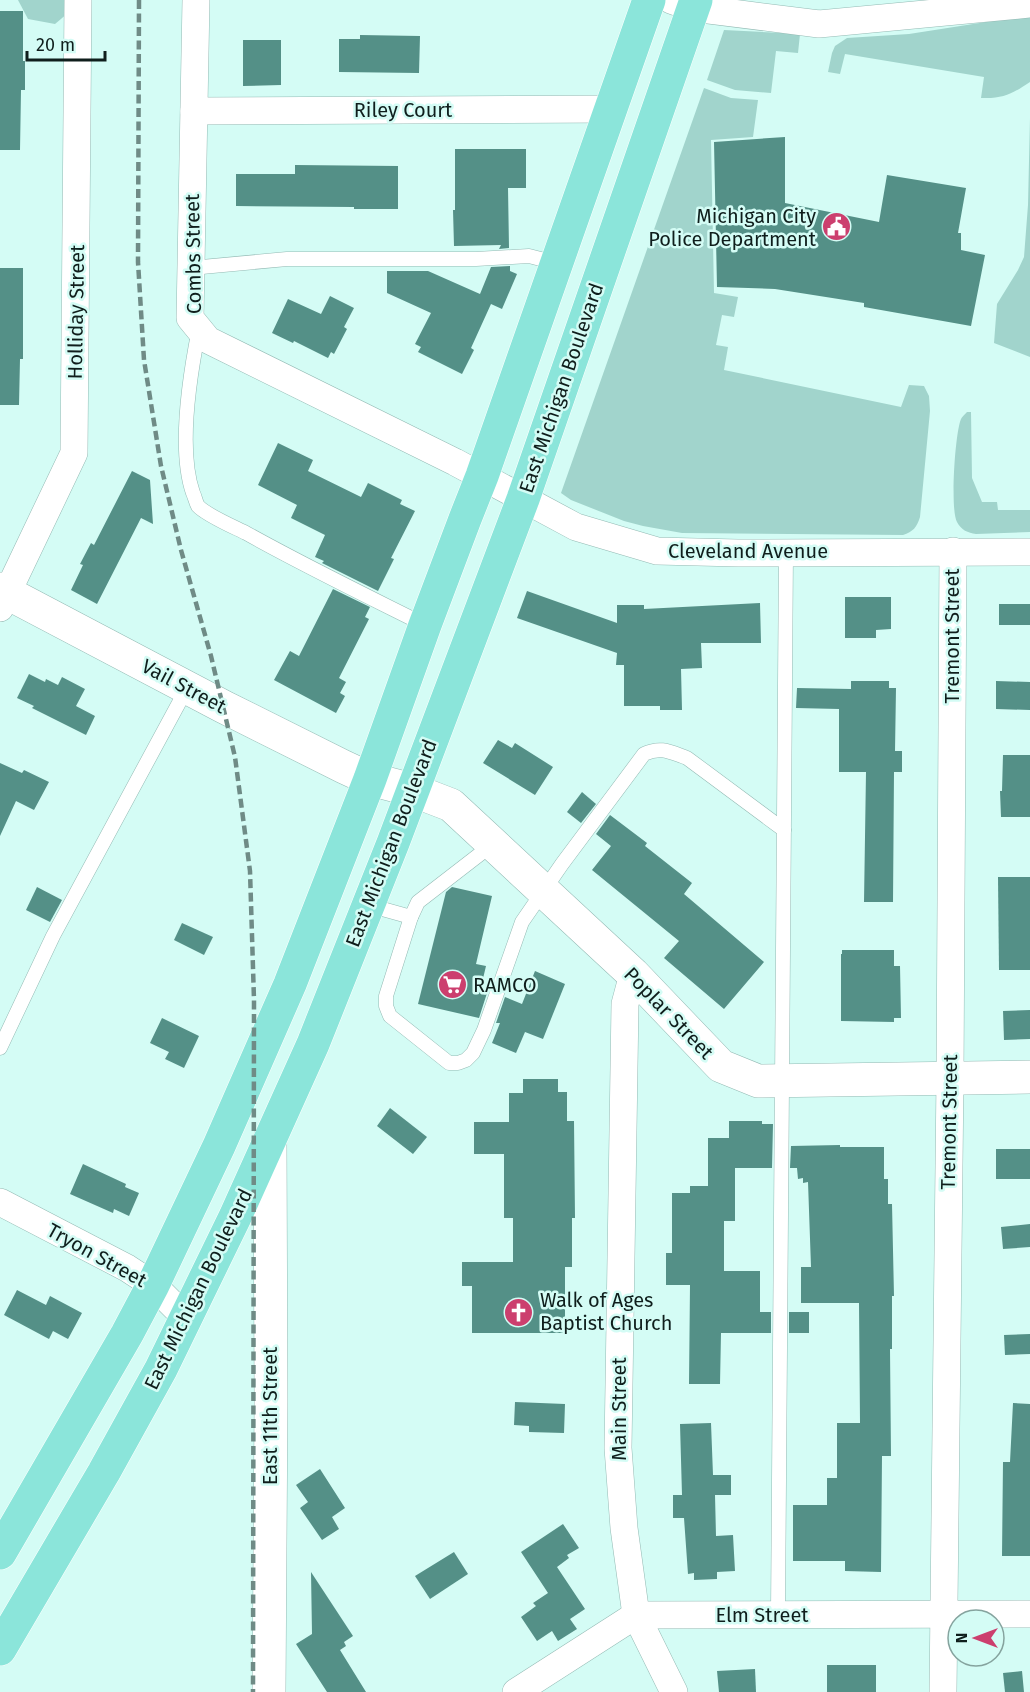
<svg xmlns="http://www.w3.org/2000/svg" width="1030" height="1692" viewBox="0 0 1030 1692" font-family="'Fira Sans',sans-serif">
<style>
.green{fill:#a1d4cc}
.building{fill:#549087}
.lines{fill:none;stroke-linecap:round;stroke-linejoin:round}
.service-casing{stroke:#94bab4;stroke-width:15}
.minor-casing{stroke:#94bab4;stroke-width:28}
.tertiary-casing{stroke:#94bab4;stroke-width:34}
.primary-casing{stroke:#fff;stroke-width:34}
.service{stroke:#fff;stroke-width:14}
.minor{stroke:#fff;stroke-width:27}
.tertiary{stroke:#fff;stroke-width:33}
.primary{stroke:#8be5da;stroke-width:33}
.rail{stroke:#6f8b86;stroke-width:4.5;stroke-dasharray:9 4.5;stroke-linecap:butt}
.labels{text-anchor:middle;stroke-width:5;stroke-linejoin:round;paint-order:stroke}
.street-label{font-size:20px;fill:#0f1e1c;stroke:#d4fcf5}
.poi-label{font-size:20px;fill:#0f1e1c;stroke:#d4fcf5;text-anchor:start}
</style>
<rect width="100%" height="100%" fill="#d4fcf5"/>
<g class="green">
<polygon points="18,0 71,0 68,13 55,24 28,19"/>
<path d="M1030 15V82C1012 94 1003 99 981 98L984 77 845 54 840 74 828 72 832 53 835 46 847 38 909 34Z"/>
<polygon points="724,30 800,34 798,53 776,51 771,93 735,90 707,80"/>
<path d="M704 88 731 98 758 100 753 137 711 140 714 293 738 297 734 317 722 315 716 345 728 347 724 370 901 407 909 385 924 386 929 396 930 411 920 517C917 527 913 532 903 535L682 533 643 526 624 521 571 500 561 493Z"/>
<polygon points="1030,118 1030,357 994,343 997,304 1018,270 1024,257 1028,205"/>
<path d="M967 412H971L972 478 982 502H997L998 510H1030V532L976 534C968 533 961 530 957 522 950 510 955 433 961 419 962 417 965 414 967 412Z"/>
</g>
<g class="building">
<polygon points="0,11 23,11 23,61 25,61 25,90 21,90 20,150 0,150"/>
<polygon points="360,35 420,36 419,73 339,72 339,39 360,39"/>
<polygon points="243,40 281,40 281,85 243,86"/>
<polygon points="785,137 785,203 879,222 887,175 966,188 958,233 961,233 961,250 985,255 971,326 864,307 864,303 775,289 717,287 714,142"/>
<polygon points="455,149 526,149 526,188 508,188 509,248 499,249 501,245 454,246 453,210 455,210"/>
<polygon points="295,165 398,166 398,209 354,209 354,207 236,206 236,174 295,174"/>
<polygon points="510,266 510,271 517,274 502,309 491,304 471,348 474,350 462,374 418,352 421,347 415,344 431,313 387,293 387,271 428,271 480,294 491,267"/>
<polygon points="0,268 23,268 23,359 20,359 19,405 0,405"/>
<polygon points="330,296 354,308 344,327 347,329 334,354 331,352 328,358 294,341 293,343 272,333 288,299 321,314"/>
<polygon points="278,443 313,460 308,471 361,497 368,483 402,500 400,504 415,511 391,558 394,559 378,591 322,563 324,561 315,557 325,535 291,518 297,505 258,485"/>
<polygon points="132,471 150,480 153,524 141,518 97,604 71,590 83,565 80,564 91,543 94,545"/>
<polygon points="333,589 370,607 365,617 369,619 339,678 346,682 340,693 345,696 336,713 274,680 290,651 299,656"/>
<polygon points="527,591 617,623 617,605 644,605 644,609 760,603 761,643 701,643 702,668 681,669 682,710 660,710 660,706 624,706 624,665 616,665 617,653 517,618"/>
<polygon points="845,597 891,597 891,629 876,630 876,638 845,638"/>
<rect x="999" y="604" width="31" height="21"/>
<polygon points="29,674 45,682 46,679 58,685 62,677 85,689 76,706 95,716 86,735 32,708 34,706 17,698"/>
<polygon points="851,681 889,681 889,688 896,688 895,751 902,751 902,772 894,772 893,902 864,902 866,772 839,772 839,709 796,708 797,688 851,689"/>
<polygon points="996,681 1030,682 1030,710 996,709"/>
<polygon points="498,740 512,748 515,743 553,767 535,795 483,763"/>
<polygon points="1003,755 1030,755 1030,817 1001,817 1000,791 1002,791"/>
<polygon points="0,763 22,773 24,770 49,782 34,810 16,801 0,836"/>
<polygon points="582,792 596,804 581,823 567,812"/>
<polygon points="610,815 647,843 645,846 692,883 684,894 764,962 724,1009 664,958 679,941 592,870 611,846 596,834"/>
<polygon points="998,877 1030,877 1030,970 999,970"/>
<polygon points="37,887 62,900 50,922 26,910"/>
<polygon points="452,887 492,896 476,964 486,966 481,987 488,990 479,1018 418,1004 446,892"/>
<polygon points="182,923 213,937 204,955 174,940"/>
<polygon points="842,950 894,950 894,966 900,966 901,1018 894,1018 894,1022 841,1021 841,954 842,954"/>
<polygon points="535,971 565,984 543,1039 525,1032 516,1053 492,1043 500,1023 496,1023 505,997 522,1004"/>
<polygon points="1030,1010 1030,1039 1004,1040 1003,1011"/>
<polygon points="162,1018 199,1036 184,1068 165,1059 169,1052 150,1043"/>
<polygon points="523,1079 558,1079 558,1092 567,1092 567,1121 574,1121 575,1218 572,1218 572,1267 565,1267 565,1333 472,1333 472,1286 462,1286 462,1262 513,1262 513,1218 504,1218 504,1154 474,1154 474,1122 509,1122 509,1093 523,1093"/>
<polygon points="390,1108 427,1137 413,1154 377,1126"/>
<polygon points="729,1121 762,1121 762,1124 773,1124 772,1168 735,1168 735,1221 724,1221 724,1271 760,1271 760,1312 771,1312 771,1333 721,1333 720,1384 689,1384 690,1285 666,1285 666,1253 672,1253 672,1193 690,1193 690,1186 708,1186 708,1138 729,1138"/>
<polygon points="840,1145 840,1147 884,1147 884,1179 888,1179 888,1204 892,1204 894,1296 892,1296 892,1349 890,1349 891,1456 882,1456 881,1572 845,1571 845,1561 793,1561 793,1505 827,1505 827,1478 837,1478 837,1423 860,1423 859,1303 801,1303 801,1267 811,1267 808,1182 803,1183 803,1178 798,1179 797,1168 790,1168 791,1146"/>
<rect x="996" y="1149" width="34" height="30"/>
<polygon points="83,1164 126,1184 125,1187 139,1193 129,1216 114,1209 113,1213 70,1194"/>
<polygon points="1030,1224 1030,1247 1003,1249 1001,1227"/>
<polygon points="17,1290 46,1305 50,1296 82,1313 68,1339 53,1331 49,1339 4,1315"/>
<rect x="789" y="1312" width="20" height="21"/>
<polygon points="1030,1334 1030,1354 1005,1355 1004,1335"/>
<polygon points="515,1402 565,1404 564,1433 529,1432 529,1426 514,1425"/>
<polygon points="1013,1403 1030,1404 1030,1556 1002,1556 1003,1462 1010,1462"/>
<polygon points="711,1423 713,1475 731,1475 731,1495 715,1495 716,1536 733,1535 735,1571 717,1572 717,1579 694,1580 694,1573 688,1574 684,1518 673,1518 673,1495 682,1495 680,1424"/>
<polygon points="320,1469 345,1508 332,1517 339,1529 322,1540 300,1508 308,1502 296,1485"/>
<polygon points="563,1524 579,1548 567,1555 569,1558 557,1567 585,1609 570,1619 577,1629 558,1641 552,1631 537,1641 521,1617 536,1606 533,1603 548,1593 521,1552"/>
<polygon points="454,1552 468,1574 430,1599 415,1576"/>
<polygon points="311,1572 353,1636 344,1642 346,1646 340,1650 366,1692 327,1692 296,1644 312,1634"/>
<rect x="827" y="1665" width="49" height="27"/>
<polygon points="755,1669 756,1692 719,1692 717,1671"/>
<polygon points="1022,1671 1024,1692 1005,1692 1003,1673"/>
</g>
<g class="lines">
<defs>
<g id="service">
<polyline points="191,268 287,259 476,259 529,256 556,263"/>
<path d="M199 329C190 374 178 450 193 493 195 497 196 503 198 506 206 515 234 527 246 533 305 566 365 595 425 625"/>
<polyline points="369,903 386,910 411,917 418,902 493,844"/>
<path d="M411 917 386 996V1006L390 1016 449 1063H458L466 1060 473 1053 484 1030 522 922 562 864 644 754C661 746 670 752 687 758L784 830"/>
<polyline points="0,1048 53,936 187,688"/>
<polyline points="778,1614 786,552"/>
</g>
<g id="minor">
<polyline points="196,0 190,318 208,340 455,462 576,527 657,551 738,553 1030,552"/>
<polyline points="671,0 693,8 819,24 1030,4"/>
<polyline points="194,111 612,109"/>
<polyline points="0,608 74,453 78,0"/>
<polyline points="633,974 625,1004 618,1448 624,1528 636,1615 674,1692"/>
<polyline points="0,1202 127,1268 153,1285 186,1318"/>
<polyline points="516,1692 636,1615 1030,1614"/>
<polyline points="943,1692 950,1078 953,551"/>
</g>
<g id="tertiary">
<polyline points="0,589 224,707 344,767 370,779 412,790 451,805 633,974 721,1066 758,1081 1030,1077"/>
<polyline points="269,1692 271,1402 270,1139"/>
</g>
<g id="primary">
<polyline points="0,1553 127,1334 153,1285 219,1146 290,984 370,779 425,625 465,519 482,476 649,0"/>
<polyline points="0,1649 104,1472 161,1369 235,1217 313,1044 393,843 523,499 696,0"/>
</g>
</defs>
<use href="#service" class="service-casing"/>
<use href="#minor" class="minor-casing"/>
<use href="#tertiary" class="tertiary-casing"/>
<use href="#primary" class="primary-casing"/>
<use href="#service" class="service"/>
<use href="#minor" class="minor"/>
<use href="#tertiary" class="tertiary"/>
<use href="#primary" class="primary"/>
<polyline class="rail" points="139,0 138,262 144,360 161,466 181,550 211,656 235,757 250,871 254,1000 253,1692"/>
</g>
<defs>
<symbol id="civic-disc" viewBox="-11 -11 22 22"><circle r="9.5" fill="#cc3f6e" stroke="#d4fcf5"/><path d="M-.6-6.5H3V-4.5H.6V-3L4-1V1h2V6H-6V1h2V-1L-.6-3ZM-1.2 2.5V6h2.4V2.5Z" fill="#fff"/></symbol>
<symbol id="supermarket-disc" viewBox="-11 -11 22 22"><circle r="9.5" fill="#cc3f6e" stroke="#d4fcf5"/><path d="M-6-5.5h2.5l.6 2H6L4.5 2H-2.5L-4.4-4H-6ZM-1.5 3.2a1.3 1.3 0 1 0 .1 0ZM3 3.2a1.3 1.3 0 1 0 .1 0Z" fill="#fff"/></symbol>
<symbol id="church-disc" viewBox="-11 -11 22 22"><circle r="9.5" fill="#cc3f6e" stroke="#d4fcf5"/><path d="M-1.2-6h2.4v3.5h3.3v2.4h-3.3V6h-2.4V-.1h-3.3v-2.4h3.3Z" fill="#fff"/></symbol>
</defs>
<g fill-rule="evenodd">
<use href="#civic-disc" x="820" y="210" width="33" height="33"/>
<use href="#supermarket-disc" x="436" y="968" width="33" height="33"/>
<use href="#church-disc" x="502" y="1296" width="33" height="33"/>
</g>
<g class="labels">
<g class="street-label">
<text x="403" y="117">Riley Court</text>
<text transform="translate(193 254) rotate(-91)" y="7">Combs Street</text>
<text transform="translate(76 312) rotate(-89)" y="7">Holliday Street</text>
<text transform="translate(561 388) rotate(-71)" y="7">East Michigan Boulevard</text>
<text x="748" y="558">Cleveland Avenue</text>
<text transform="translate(952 636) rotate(-90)" y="7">Tremont Street</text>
<text transform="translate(184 686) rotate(28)" y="7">Vail Street</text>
<text transform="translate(391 843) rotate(-69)" y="7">East Michigan Boulevard</text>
<text transform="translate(669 1013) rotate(46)" y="7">Poplar Street</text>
<text transform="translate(949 1122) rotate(-89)" y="7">Tremont Street</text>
<text transform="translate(97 1255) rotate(29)" y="7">Tryon Street</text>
<text transform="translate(198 1289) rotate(-64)" y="7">East Michigan Boulevard</text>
<text transform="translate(619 1409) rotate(-90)" y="7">Main Street</text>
<text transform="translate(270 1416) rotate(-90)" y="7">East 11th Street</text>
<text x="762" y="1622">Elm Street</text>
</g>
<g class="poi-label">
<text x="816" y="223" text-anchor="end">Michigan City<tspan x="816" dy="23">Police Department</tspan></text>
<text x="473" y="992">RAMCO</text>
<text x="540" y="1307">Walk of Ages<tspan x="540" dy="23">Baptist Church</tspan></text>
</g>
</g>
<g transform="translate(976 1638) rotate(270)"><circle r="28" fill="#d4fcf5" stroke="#85a39e" stroke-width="1.5"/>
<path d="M0-4.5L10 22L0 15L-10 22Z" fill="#cc3f6e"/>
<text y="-9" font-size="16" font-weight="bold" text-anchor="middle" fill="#0f1e1c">N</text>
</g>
<path d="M27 51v9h78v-9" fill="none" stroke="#0f1e1c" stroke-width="3"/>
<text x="36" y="51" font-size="18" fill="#0f1e1c" stroke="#d4fcf5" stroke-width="4.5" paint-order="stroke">20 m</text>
</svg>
